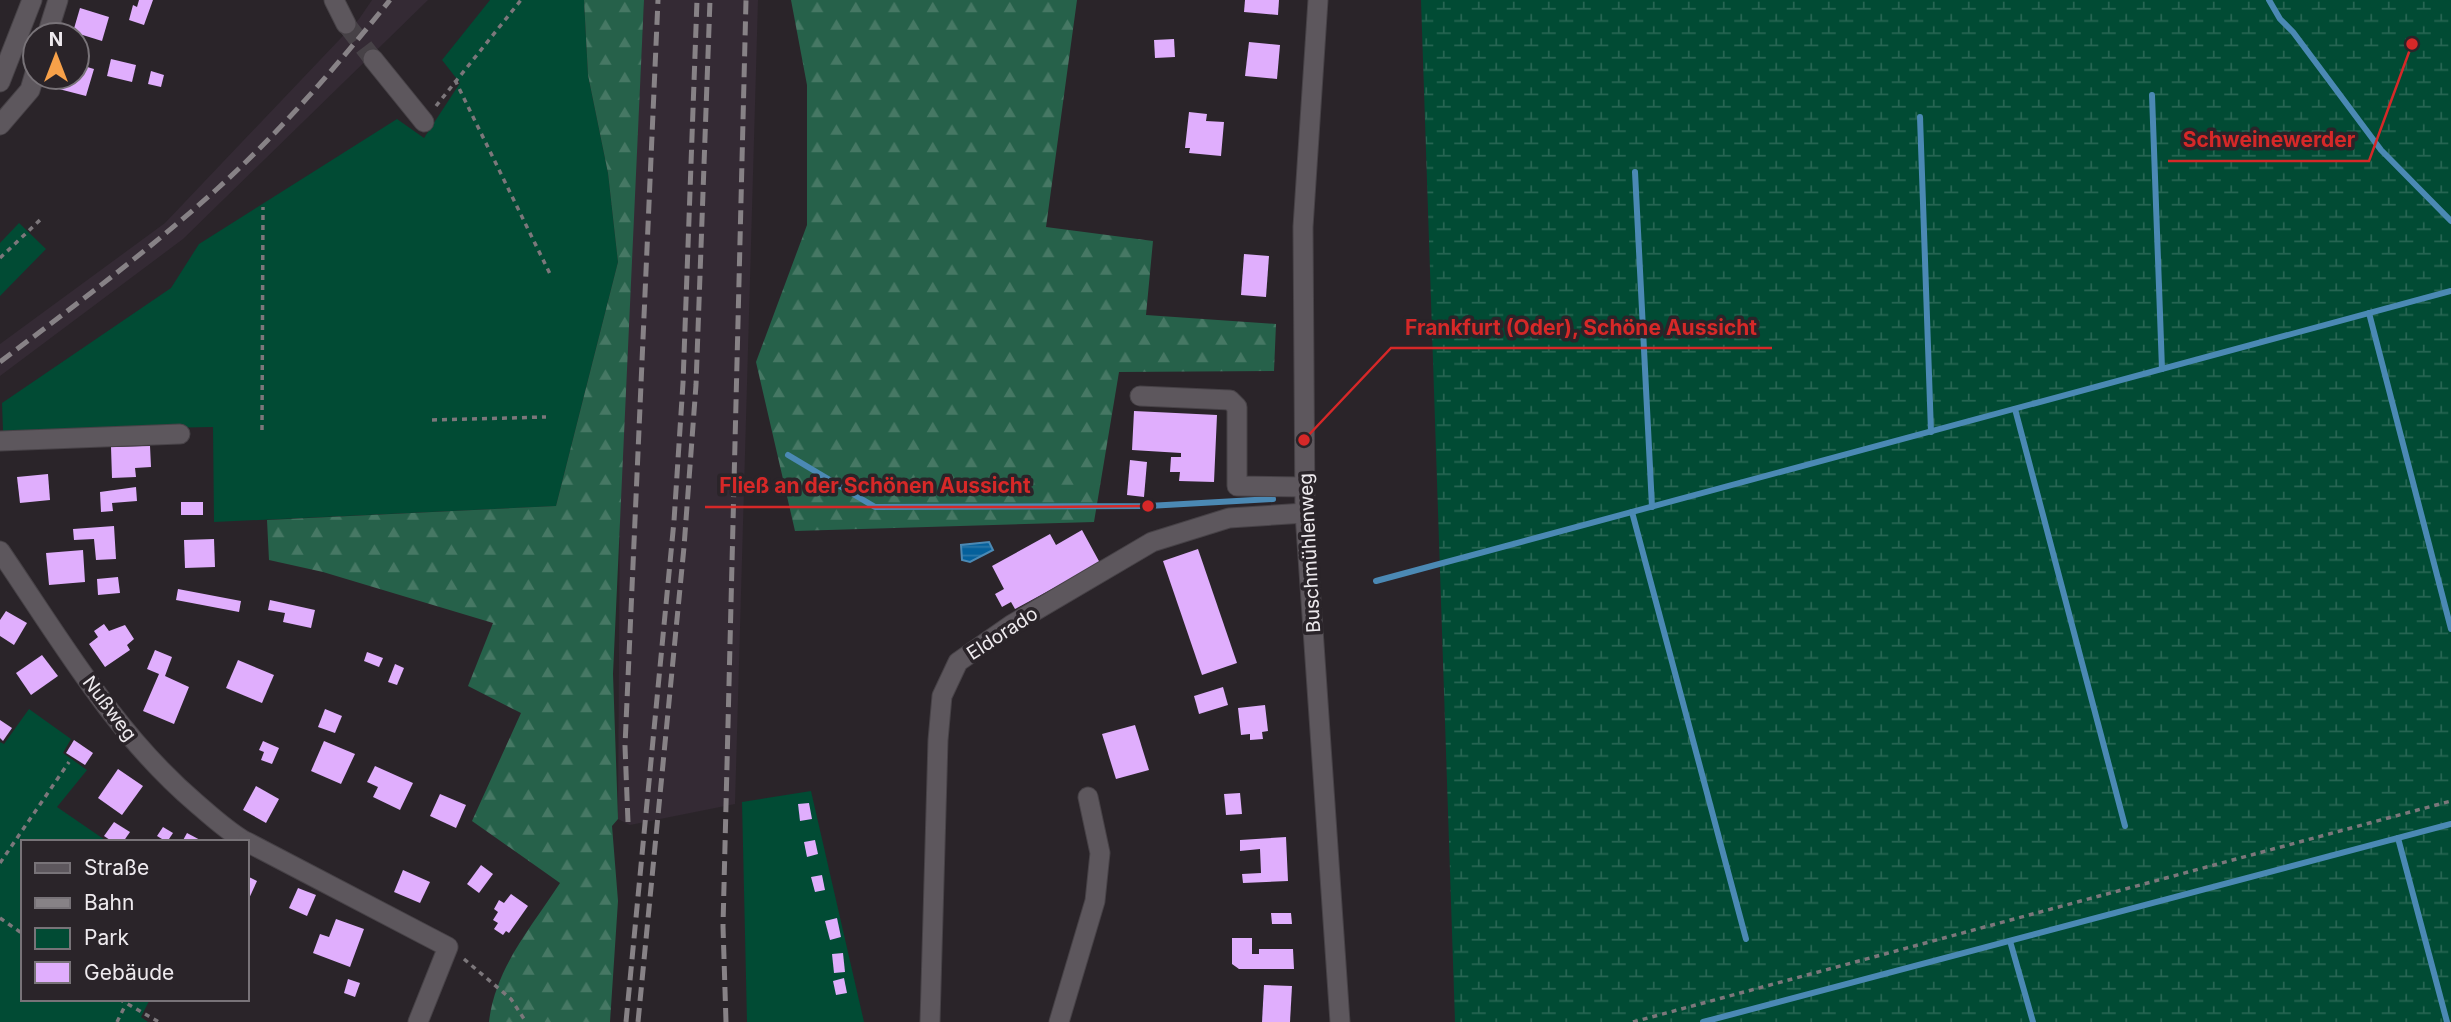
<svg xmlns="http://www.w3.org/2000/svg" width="2451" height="1022" viewBox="0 0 2451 1022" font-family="Inter,sans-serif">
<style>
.built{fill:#342a34}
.green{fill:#014b34}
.forest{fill:url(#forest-firs)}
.wetland{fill:url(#wetland-marsh)}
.water{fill:url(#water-rules);stroke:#4b89b4;stroke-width:2}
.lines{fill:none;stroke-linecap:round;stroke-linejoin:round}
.stream{stroke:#4b89b4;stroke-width:6}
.building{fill:#e0aefd}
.minor-tunnel{stroke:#474247;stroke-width:19;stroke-dasharray:19 10;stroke-linecap:butt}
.minor-casing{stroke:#474247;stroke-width:21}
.path{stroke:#7c777b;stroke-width:3.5;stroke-dasharray:5 5;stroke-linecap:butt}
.minor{stroke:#5d575d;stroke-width:19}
.rail{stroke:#878286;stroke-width:5;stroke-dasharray:14 7;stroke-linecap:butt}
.labels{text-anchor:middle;stroke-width:7;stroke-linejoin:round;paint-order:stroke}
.street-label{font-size:19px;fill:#eeeaee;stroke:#2a2429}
.leader{fill:none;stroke:#d62828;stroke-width:2.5}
.callout-dot{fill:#d62828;stroke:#2a2429;stroke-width:2.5}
.callout-label{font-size:21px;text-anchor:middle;font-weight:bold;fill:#d62828;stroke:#2a2429;stroke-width:7;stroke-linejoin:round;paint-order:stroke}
</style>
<defs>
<pattern id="forest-firs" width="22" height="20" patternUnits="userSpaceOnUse" patternTransform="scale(1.75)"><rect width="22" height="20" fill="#26614a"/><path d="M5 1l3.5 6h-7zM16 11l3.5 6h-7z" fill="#467864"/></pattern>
<pattern id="wetland-marsh" width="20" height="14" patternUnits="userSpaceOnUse" patternTransform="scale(1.75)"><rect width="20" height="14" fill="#014b34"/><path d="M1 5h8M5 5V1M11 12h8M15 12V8" fill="none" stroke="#266552"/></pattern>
<pattern id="water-rules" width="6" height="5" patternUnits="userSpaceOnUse" patternTransform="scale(1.75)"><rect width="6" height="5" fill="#05609b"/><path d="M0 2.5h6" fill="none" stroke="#2a77a9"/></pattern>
</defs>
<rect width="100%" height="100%" fill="#2a2429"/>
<g class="built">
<polygon points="372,0 428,0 183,239 0,376 0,344 165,223 359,19"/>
<polygon points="644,0 758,0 735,804 630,825 618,819 620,478"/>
</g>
<g class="green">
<polygon points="490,0 584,0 588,75 608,173 618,262 556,506 214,522 213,427 3,431 2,403 171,288 199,244 397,119 424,138 460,83 442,60"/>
<polygon points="19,223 46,249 0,296 0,243"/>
<polygon points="29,709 71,739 63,753 87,770 57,807 108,842 23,842 23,999 150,999 141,1017 148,1022 0,1022 0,742 4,744"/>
<polygon points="811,791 864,1022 747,1022 742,802"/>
</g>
<g class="forest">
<path d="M584 0H644L613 674 618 819 612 826 618 901 610 1022H489C495 968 531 928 560 883L472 821 521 713 468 686 493 623 323 572 269 560 267 520 556 506 618 262 608 173 588 75Z"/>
<polygon points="791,0 1077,0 1046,227 1153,241 1146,315 1276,324 1274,371 1119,372 1094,522 795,531 756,362 807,225 807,85"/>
</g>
<polygon class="wetland" points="1421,0 2451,0 2451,1022 1455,1022"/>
<polygon class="water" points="989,542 993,550 970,562 962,560 961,545"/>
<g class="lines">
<g class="stream">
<polyline points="2269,0 2280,19 2293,32 2381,150 2451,221"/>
<polyline points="2152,95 2162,369"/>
<polyline points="1920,117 1931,432"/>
<polyline points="1635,172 1652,507"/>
<polyline points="2369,313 2451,629"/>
<polyline points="2015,409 2125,826"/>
<polyline points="788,455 875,507 1148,506 1273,499"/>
<polyline points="1632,512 1746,939"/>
<polyline points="1376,581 2451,291"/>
<polyline points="2398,838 2447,1022"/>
<polyline points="2010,941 2033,1022"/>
<polyline points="1703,1022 2451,824"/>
</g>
</g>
<g class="building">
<polygon points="139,0 153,0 144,25 129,20 133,5 137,7"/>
<polygon points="1245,0 1279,0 1278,15 1244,12"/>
<polygon points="80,8 109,17 102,41 73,32"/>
<polygon points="1174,39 1175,57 1155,58 1154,40"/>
<polygon points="1249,42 1280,45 1277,79 1245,76"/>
<polygon points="111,59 136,65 132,82 107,76"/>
<polygon points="77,64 94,69 86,96 55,88 58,77 77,77"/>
<polygon points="151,71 164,75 161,87 148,84"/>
<polygon points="1189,112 1207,114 1206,121 1224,122 1221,156 1189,153 1190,148 1185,148"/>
<polygon points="1244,254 1269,256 1266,297 1241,295"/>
<polygon points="1134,411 1217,415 1214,482 1179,481 1180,472 1170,472 1171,457 1181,457 1181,453 1132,450"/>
<polygon points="150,446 151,467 135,468 136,477 112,478 111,447"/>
<polygon points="1130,460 1147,462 1144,497 1127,495"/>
<polygon points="48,474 50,500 20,503 17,477"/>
<polygon points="136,487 137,501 112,503 113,511 101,512 100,492"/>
<rect x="181" y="502" width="22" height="13"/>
<polygon points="114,526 116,559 96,560 94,539 74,540 73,529"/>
<polygon points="1082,530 1100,563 1015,609 1011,602 1002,607 995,594 1004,589 992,566 1050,534 1056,545"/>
<polygon points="214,539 215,567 185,568 184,540"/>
<polygon points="1198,549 1237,663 1202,675 1163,561"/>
<polygon points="83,550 85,582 49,585 46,553"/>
<polygon points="118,577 120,593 98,595 97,579"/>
<polygon points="178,589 241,601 239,612 176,600"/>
<polygon points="270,600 315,610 311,628 283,622 285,613 268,610"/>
<polygon points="6,611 27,623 14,645 0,636 0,620"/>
<polygon points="104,624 109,631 125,625 134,639 127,645 130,650 105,667 89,644 98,637 94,631"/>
<polygon points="155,650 172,657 165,676 189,687 174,724 143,711 159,674 147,669"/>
<polygon points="367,652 383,658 379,667 364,661"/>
<polygon points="42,655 58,676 31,695 16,673"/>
<polygon points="238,660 274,675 262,703 226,688"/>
<polygon points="395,664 404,668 397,685 388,682"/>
<polygon points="1223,687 1228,705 1199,714 1194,696"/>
<polygon points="1265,705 1268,731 1262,732 1263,739 1250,740 1250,734 1241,735 1238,708"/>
<polygon points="325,709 342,716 335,733 318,727"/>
<polygon points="0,720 12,728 3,741 0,738"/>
<polygon points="1135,725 1149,770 1116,779 1102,734"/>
<polygon points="74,740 93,753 85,765 66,753"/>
<polygon points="263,741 279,748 272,764 261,760 264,752 259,750"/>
<polygon points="324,741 355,754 341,784 311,771"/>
<polygon points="375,766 413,783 400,810 373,797 378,787 367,782"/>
<polygon points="118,769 143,786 122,815 98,798"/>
<polygon points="256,786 279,799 266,823 243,810"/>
<polygon points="1240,793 1242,814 1226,815 1224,794"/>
<polygon points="440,794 466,805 456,828 430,816"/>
<polygon points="809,803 812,819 800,821 798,804"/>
<polygon points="114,822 130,832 123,842 113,842 104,836"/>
<polygon points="163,827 173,833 167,842 157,836"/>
<polygon points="187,833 204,842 182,842"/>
<polygon points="1286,837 1288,881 1243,883 1242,874 1261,873 1260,849 1240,851 1240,840"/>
<polygon points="815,840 818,854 807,857 804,842"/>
<polygon points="481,865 493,874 479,893 467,884"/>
<polygon points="403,870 430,882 420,903 394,892"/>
<polygon points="822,875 825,890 815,892 811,877"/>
<polygon points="247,876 257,881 247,903"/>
<polygon points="298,888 316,895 307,916 289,908"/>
<polygon points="511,894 528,906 509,933 506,931 503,935 494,929 498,923 493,920 498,912 494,909 499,900 504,903"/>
<polygon points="1271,913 1291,913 1292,924 1272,924"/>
<polygon points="837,918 841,937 830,940 825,921"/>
<polygon points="336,919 364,929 350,967 313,953 320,934 329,937"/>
<polygon points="1232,938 1252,938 1252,954 1259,954 1259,949 1293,949 1294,969 1239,969 1232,964"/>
<polygon points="843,953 845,972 834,973 832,954"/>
<polygon points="844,978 847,993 836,995 833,981"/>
<polygon points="348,979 360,983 355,997 344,993"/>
<polygon points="1264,985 1292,986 1290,1022 1262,1022"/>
</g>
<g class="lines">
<polyline class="minor-tunnel" points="346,24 373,59"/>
<defs>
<g id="minor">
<polyline points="334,0 346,24"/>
<polyline points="1318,0 1303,227 1305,513 1340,1022"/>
<polyline points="47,35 58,0"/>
<polyline points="373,59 424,122"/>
<polyline points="0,82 32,0"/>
<polyline points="0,125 30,90 35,73"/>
<polyline points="1140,396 1230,400 1237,407 1237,486 1305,487"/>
<polyline points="0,441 180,434"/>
<path d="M0 551C60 639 114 733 196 803 212 817 227 831 246 842"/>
<polyline points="247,842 448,947 418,1022"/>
<polyline points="930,1022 938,740 942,696 958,662 1011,625 1152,542 1229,518 1305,513"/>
<polyline points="1059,1022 1095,901 1100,853 1088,797"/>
</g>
</defs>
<use href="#minor" class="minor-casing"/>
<g class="path">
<polyline points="455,80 551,276"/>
<polyline points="436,106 521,0"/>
<polyline points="0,258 40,220"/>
<polyline points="432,420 546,417"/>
<polyline points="262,430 263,207"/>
<polyline points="0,863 69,762"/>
<polyline points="0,918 23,934"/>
<polyline points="464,959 511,999 526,1022"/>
<polyline points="119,999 159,1022"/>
<polyline points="117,1022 126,1004"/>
<polyline points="1633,1022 2451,801"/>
</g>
<use href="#minor" class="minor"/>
<g class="rail">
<path d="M0 362C74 306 148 251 217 189 281 131 336 67 390 0"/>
<polyline points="628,822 625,746 658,0"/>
<polyline points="626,1022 674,521 683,383 697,0"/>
<polyline points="638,1022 684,547 696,385 710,0"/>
<polyline points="726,1022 723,926 746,0"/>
</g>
</g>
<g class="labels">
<g class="street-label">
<text transform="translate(1309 553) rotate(-93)" y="7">Buschmühlenweg</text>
<text transform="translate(1002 633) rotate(-33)" y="7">Eldorado</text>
<text transform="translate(110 708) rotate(53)" y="7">Nußweg</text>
</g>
</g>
<path class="leader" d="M2412 44L2369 161H2168M1304 440L1391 348H1772M1148 506L1045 507H705"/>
<g class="callout-dot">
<circle cx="2412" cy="44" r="7"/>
<circle cx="1304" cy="440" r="7"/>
<circle cx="1148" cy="506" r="7"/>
</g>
<g class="callout-label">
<text x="2269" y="147">Schweinewerder</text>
<text x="1581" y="335">Frankfurt (Oder), Schöne Aussicht</text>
<text x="875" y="493">Fließ an der Schönen Aussicht</text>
</g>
<rect x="21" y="840" width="228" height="161" fill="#2a2429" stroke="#787378" stroke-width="2"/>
<rect x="35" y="863" width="35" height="10" fill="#5d575d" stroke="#787378" stroke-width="2"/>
<text x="84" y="875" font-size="21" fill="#eeeaee">Straße</text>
<rect x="35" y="898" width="35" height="10" fill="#878286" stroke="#787378" stroke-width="2"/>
<text x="84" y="910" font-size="21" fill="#eeeaee">Bahn</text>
<rect x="35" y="928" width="35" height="21" fill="#014b34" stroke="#787378" stroke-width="2"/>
<text x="84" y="945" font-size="21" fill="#eeeaee">Park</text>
<rect x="35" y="962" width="35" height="21" fill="#e0aefd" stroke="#787378" stroke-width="2"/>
<text x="84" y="980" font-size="21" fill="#eeeaee">Gebäude</text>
<g transform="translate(56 56)"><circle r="33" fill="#2a2429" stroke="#787378" stroke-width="2"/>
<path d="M0-5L12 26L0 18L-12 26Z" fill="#f7a149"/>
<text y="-10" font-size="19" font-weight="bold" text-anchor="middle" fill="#eeeaee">N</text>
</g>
</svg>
